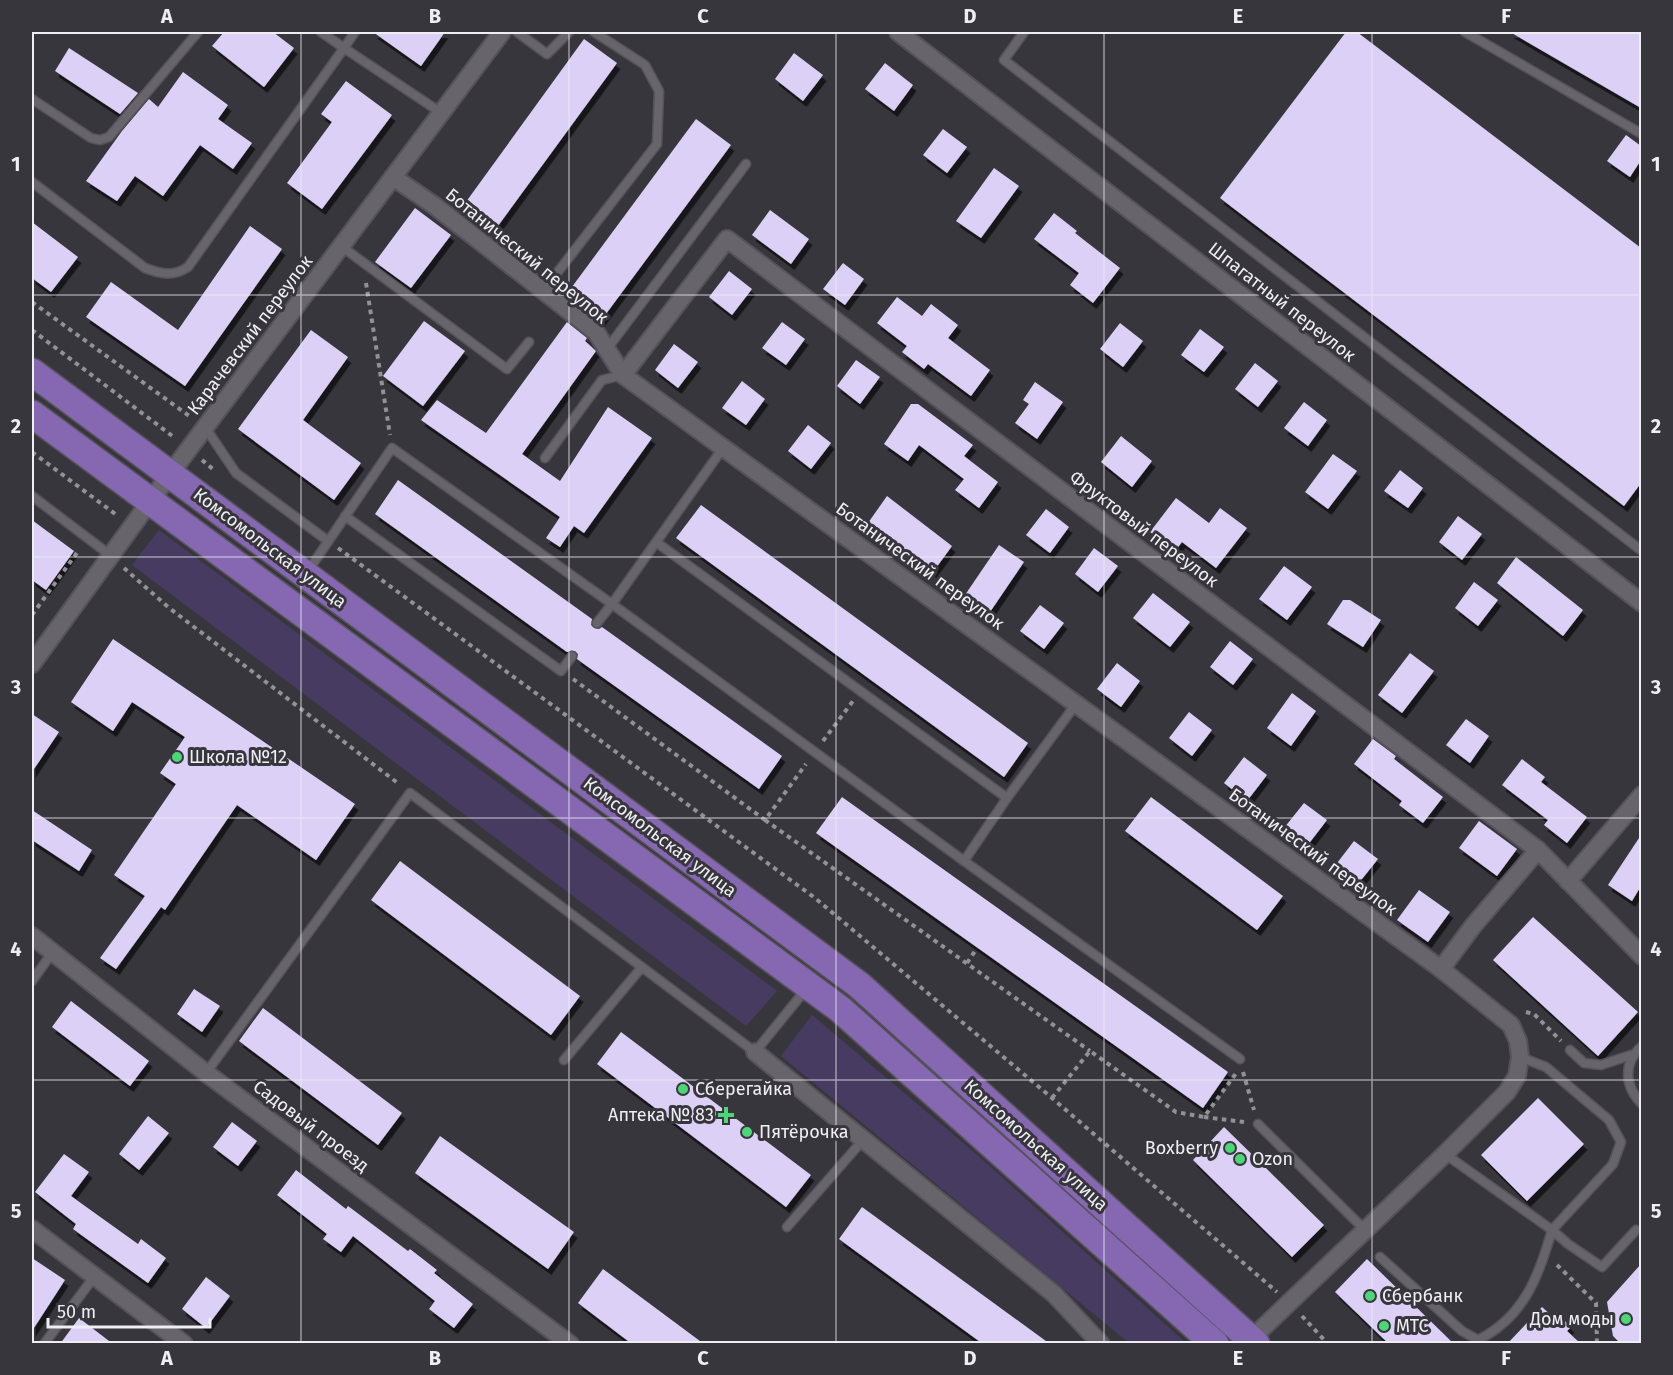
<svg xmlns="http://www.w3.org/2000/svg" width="1673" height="1375" viewBox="0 0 1673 1375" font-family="'Fira Sans',sans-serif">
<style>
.green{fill:#483b61}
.building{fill:#ddd0f7;filter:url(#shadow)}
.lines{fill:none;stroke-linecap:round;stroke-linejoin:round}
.service-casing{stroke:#55535a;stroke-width:11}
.minor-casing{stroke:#55535a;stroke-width:20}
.primary-casing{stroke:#55535a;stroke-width:30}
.path{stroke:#929197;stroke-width:4;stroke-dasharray:4.5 4.5;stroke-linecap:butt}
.service{stroke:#67646c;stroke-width:8}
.minor{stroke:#67646c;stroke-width:16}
.primary{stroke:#8567b2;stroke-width:27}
.grid{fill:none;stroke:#efeef3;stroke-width:1.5;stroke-opacity:0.55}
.poi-dot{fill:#4dd676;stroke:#38363d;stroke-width:2}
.labels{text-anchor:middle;stroke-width:6;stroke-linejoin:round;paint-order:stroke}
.street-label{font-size:18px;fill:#efeef3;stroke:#38363d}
.poi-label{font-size:18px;fill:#efeef3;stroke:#38363d;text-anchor:start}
.neatline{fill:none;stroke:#efeef3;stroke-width:2}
.grid-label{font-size:20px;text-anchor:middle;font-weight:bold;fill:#efeef3}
</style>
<defs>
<filter id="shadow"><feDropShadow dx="3.5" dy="6" stdDeviation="0" flood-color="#0009"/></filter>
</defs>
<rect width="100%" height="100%" fill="#38363d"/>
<g class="green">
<polygon points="159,530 777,991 746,1026 132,565"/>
<polygon points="812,1015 974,1152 1186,1343 1129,1343 781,1056"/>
</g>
<g class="building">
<polygon points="224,32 273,32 294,48 264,87 212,46"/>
<polygon points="373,32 445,32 421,66"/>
<polygon points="1346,32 1357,32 1641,248 1641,483 1624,506 1220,198"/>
<polygon points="1510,32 1641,32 1641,108 1591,79"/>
<polygon points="584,39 617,63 495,230 463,206"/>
<polygon points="69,48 138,93 120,114 55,71"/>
<polygon points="794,53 823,75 803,101 775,79"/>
<polygon points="885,63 913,85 894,111 865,89"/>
<polygon points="183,72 228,105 218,119 252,143 233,169 200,145 163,196 135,176 117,201 86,181 122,131 149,99 158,107"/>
<polygon points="346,81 392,115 322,209 287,183 332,122 321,114"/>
<polygon points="696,119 731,145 600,322 566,295"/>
<polygon points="943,129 967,147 947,173 923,155"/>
<polygon points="1626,135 1641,146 1641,160 1630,177 1607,161"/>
<polygon points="994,168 1019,186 981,238 956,221"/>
<polygon points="415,208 451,235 411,288 375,262"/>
<polygon points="770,210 809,239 791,264 752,235"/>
<polygon points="1054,213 1077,231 1075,233 1120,268 1093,303 1070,285 1079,273 1034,239"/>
<polygon points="32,222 78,257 51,292 32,278"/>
<polygon points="250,226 282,249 185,386 86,317 111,282 178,330"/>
<polygon points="843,263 864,279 845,305 823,289"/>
<polygon points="729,271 752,289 732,315 709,297"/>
<polygon points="897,297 922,316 931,304 958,325 948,338 990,370 971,396 928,364 924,369 902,352 907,346 877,323"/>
<polygon points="424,321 465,351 423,406 383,376"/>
<polygon points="567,322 587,338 585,341 596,351 522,454 560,481 608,407 652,438 584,533 574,526 560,547 546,538 560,517 421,420 437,400 486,433"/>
<polygon points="782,322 805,339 786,365 762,348"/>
<polygon points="1120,323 1143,341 1123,367 1100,349"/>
<polygon points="1200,329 1224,347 1204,372 1181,355"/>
<polygon points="311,330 348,357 303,420 361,463 334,500 238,429"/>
<polygon points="674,344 698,362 678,388 655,370"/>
<polygon points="856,360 880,377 860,404 837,386"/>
<polygon points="1255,363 1278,381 1258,407 1235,389"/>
<polygon points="742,381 765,399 746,425 722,408"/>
<polygon points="1035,382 1063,402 1037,439 1015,423 1029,404 1023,400"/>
<polygon points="1304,402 1327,420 1308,446 1284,428"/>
<polygon points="911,404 918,404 973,445 964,456 998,482 979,508 955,490 964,479 919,445 908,461 884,444"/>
<polygon points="808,425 831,443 811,469 788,451"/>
<polygon points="1121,436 1152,461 1132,487 1101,462"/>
<polygon points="1333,454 1357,471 1328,509 1305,492"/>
<polygon points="1400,470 1423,488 1408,508 1384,491"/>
<polygon points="398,480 592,619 591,625 594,628 599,629 602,627 782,756 759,789 577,659 578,654 575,651 567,652 375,514"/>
<polygon points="887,496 952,546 933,572 868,523"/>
<polygon points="1176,498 1209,523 1220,508 1247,528 1216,568 1182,542 1175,551 1150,532"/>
<polygon points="701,505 1028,743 1004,777 676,538"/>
<polygon points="1046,509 1069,527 1050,553 1026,535"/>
<polygon points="1458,516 1482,534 1462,560 1439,542"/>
<polygon points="32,520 74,551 46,590 32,580"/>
<polygon points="999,545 1024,562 990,612 965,595"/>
<polygon points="1094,548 1118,566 1098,592 1075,574"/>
<polygon points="1516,557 1583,610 1563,636 1497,583"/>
<polygon points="1284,566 1312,587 1287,620 1259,599"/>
<polygon points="1474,582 1498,600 1478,626 1455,608"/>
<polygon points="1153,593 1190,622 1170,647 1133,618"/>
<polygon points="1343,600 1350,600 1381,620 1363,647 1327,624"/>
<polygon points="1040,605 1064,623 1044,649 1020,631"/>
<polygon points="113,639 355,804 316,860 237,805 165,910 161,907 116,969 100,958 145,896 114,875 176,784 160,773 185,737 132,702 113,731 71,702"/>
<polygon points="1230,641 1253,659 1233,685 1210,667"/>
<polygon points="1410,653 1434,671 1402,713 1378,695"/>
<polygon points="1117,663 1140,681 1121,707 1097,689"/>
<polygon points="1292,693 1316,711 1291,746 1267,728"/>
<polygon points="1189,712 1212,730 1192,756 1169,738"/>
<polygon points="32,714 59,732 32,772"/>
<polygon points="1466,719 1489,736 1470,763 1446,745"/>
<polygon points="1373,739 1396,756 1394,759 1443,797 1423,823 1399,805 1402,801 1354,764"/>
<polygon points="1244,757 1267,775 1247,801 1224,783"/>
<polygon points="1522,759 1545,777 1541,782 1587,817 1567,843 1544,825 1548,820 1502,785"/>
<polygon points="842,797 1228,1072 1203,1108 816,833"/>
<polygon points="1151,797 1283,896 1257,930 1125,831"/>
<polygon points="1304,803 1327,820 1307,846 1284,828"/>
<polygon points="32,810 92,850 79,871 32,840"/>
<polygon points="1479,821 1517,849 1497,876 1459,848"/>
<polygon points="1641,835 1641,886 1632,901 1608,885"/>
<polygon points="1354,841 1378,859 1358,884 1334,867"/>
<polygon points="400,861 580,996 551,1035 371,900"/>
<polygon points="1419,890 1450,912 1428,942 1397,920"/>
<polygon points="1533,917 1638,1012 1598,1056 1493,960"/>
<polygon points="194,989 220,1006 202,1032 177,1014"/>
<polygon points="71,1001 149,1061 130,1086 52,1027"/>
<polygon points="263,1008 402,1113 378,1145 239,1041"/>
<polygon points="621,1032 811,1175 786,1207 597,1064"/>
<polygon points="1538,1098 1584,1144 1527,1201 1481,1155"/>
<polygon points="148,1116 169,1133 139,1170 119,1154"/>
<polygon points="232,1122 257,1141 238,1166 213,1147"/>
<polygon points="1224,1127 1324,1225 1292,1257 1193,1160"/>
<polygon points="440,1136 574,1232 548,1269 415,1173"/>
<polygon points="64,1154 89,1172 71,1196 138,1244 141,1239 166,1258 148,1283 73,1229 76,1224 35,1192"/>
<polygon points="296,1170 346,1209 348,1206 408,1251 410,1249 437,1270 434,1273 473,1304 454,1328 429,1309 435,1301 353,1236 341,1252 323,1239 327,1234 277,1195"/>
<polygon points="862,1207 1050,1344 983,1344 839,1239"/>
<polygon points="32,1258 65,1280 32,1331"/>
<polygon points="1367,1259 1454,1344 1389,1344 1335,1292"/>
<polygon points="1641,1264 1641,1344 1621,1344 1613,1336 1607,1302"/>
<polygon points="603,1269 704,1344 632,1344 578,1303"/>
<polygon points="206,1277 230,1296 206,1328 182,1309"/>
<polygon points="1542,1307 1553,1317 1556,1312 1571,1327 1567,1331 1581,1344 1507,1344"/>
<polygon points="79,1318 113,1344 60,1344"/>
</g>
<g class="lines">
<defs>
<g id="service">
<polyline points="321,32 344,48 355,32"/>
<polyline points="517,32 547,54 569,32"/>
<polyline points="1024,32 1004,60 1642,551"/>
<polyline points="1465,32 1642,134"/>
<polyline points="32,99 91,138 100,140 109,137 198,32"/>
<path d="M32 182 145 268C161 274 173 277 188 267L344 48 440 112"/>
<polyline points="341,246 507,369 529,342"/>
<polyline points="543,291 657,144 659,91 645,65 594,32"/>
<polyline points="607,349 746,164"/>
<polyline points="205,427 236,473 328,541"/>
<polyline points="545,458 602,380 623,375"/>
<polyline points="32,496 110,555"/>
<polyline points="345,516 561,671 572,656"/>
<polyline points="656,542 1007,798 964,861 612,604 723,448"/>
<polyline points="308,571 392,448 612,604 597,623"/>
<polyline points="1007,798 1076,704"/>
<polyline points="964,861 1240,1059"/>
<polyline points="32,981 52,953"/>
<path d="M1642 1046C1623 1063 1624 1086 1642 1104"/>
<polyline points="1570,1050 1584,1063 1601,1065 1631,1055"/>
<polyline points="564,1060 642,967"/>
<polyline points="206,1073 410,793 755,1052 807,988"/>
<polyline points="1258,1124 1365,1230"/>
<polyline points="1445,1154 1552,1230 1613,1164 1621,1142 1609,1120 1546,1067 1520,1057"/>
<polyline points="787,1227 863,1140"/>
<path d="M1380 1257 1462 1331 1478 1340C1524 1317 1539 1276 1552 1230L1568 1244 1602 1267 1636 1230"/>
<polyline points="44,1344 94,1277"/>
</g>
<g id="minor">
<polyline points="898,32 1642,603"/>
<polyline points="393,177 435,206 596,332 623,375 1441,969 1511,1025 1518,1041 1520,1057 1517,1076 1507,1092 1445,1154 1251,1339"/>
<polyline points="623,375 727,239 1538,850 1642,956"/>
<polyline points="32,664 170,474 502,32"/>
<polyline points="1568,881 1642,795"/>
<polyline points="32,936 206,1073 570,1344"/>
<polyline points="1441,969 1473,926 1538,850"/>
<polyline points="755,1052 1054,1294 1101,1344"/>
<polyline points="32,1229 184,1344"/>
</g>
<g id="primary">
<polyline points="32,372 859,985 1256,1344"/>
<polyline points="32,414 840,1009 1215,1344"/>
</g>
</defs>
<use href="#service" class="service-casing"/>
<use href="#minor" class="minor-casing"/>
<use href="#primary" class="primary-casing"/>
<g class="path">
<polyline points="366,283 390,435"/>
<polyline points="32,302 192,418"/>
<polyline points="32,330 175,438"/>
<polyline points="32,452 118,516"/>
<polyline points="202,460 214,470"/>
<polyline points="338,548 815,898 1052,1098 1277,1292"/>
<polyline points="124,568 168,607 399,784"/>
<polyline points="32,615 79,550"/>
<polyline points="573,679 765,820 806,764"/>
<polyline points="823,741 853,701"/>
<polyline points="765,820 1090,1051"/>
<polyline points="967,963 977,948"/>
<polyline points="1526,1012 1534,1014 1561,1041"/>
<polyline points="1243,1072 1254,1110"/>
<polyline points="1052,1098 1090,1051 1176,1112 1204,1117 1237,1072"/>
<polyline points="1204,1117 1244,1122"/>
<polyline points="1557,1265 1596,1303 1597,1344"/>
<polyline points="1302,1316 1328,1344"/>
</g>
<use href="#service" class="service"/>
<use href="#minor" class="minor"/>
<use href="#primary" class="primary"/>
</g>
<path class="grid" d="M301 32V1344M569 32V1344M836 32V1344M1104 32V1344M1372 32V1344M32 295H1642M32 557H1642M32 818H1642M32 1080H1642"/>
<g class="poi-dot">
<circle cx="177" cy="757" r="6"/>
<circle cx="683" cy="1089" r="6"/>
<path d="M723 1106h6v6h6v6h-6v6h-6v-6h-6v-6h6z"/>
<circle cx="747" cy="1132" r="6"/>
<circle cx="1230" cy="1148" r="6"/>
<circle cx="1240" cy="1159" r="6"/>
<circle cx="1370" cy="1296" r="6"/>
<circle cx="1626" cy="1319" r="6"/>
<circle cx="1384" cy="1326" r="6"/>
</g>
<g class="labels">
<g class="street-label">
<text transform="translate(527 256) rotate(39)" y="6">Ботанический переулок</text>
<text transform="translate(1282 302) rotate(38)" y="6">Шпагатный переулок</text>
<text transform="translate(250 335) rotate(-53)" y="6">Карачевский переулок</text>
<text transform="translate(1144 529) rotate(37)" y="6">Фруктовый переулок</text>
<text transform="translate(270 548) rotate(37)" y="6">Комсомольская улица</text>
<text transform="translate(920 566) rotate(36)" y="6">Ботанический переулок</text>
<text transform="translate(660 837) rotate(37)" y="6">Комсомольская улица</text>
<text transform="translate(1313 852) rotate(36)" y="6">Ботанический переулок</text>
<text transform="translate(311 1126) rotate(37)" y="6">Садовый проезд</text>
<text transform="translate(1036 1145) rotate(42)" y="6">Комсомольская улица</text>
</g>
<g class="poi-label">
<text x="189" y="763">Школа №12</text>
<text x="695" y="1095">Сберегайка</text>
<text x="714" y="1121" text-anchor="end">Аптека № 83</text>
<text x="759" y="1138">Пятёрочка</text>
<text x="1218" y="1154" text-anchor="end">Boxberry</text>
<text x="1252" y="1165">Ozon</text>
<text x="1382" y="1302">Сбербанк</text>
<text x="1614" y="1325" text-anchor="end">Дом моды</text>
<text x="1396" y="1332">МТС</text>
</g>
</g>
<rect width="1673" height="1375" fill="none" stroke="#38363d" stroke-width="66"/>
<path d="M48 1318v9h162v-9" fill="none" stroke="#efeef3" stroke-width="3"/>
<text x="57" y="1318" font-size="18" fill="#efeef3" stroke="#38363d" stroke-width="4.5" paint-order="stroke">50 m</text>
<rect x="33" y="33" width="1607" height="1309" class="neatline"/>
<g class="grid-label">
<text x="167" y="23">A</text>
<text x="435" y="23">B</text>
<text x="703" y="23">C</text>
<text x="970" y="23">D</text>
<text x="1238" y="23">E</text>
<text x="1506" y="23">F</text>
<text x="16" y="171">1</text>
<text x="1656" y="171">1</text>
<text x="16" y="433">2</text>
<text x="1656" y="433">2</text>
<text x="16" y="694">3</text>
<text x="1656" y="694">3</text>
<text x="16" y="956">4</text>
<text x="1656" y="956">4</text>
<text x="16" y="1218">5</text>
<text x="1656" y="1218">5</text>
<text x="167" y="1365">A</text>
<text x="435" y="1365">B</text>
<text x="703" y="1365">C</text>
<text x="970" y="1365">D</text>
<text x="1238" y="1365">E</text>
<text x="1506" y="1365">F</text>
</g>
</svg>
